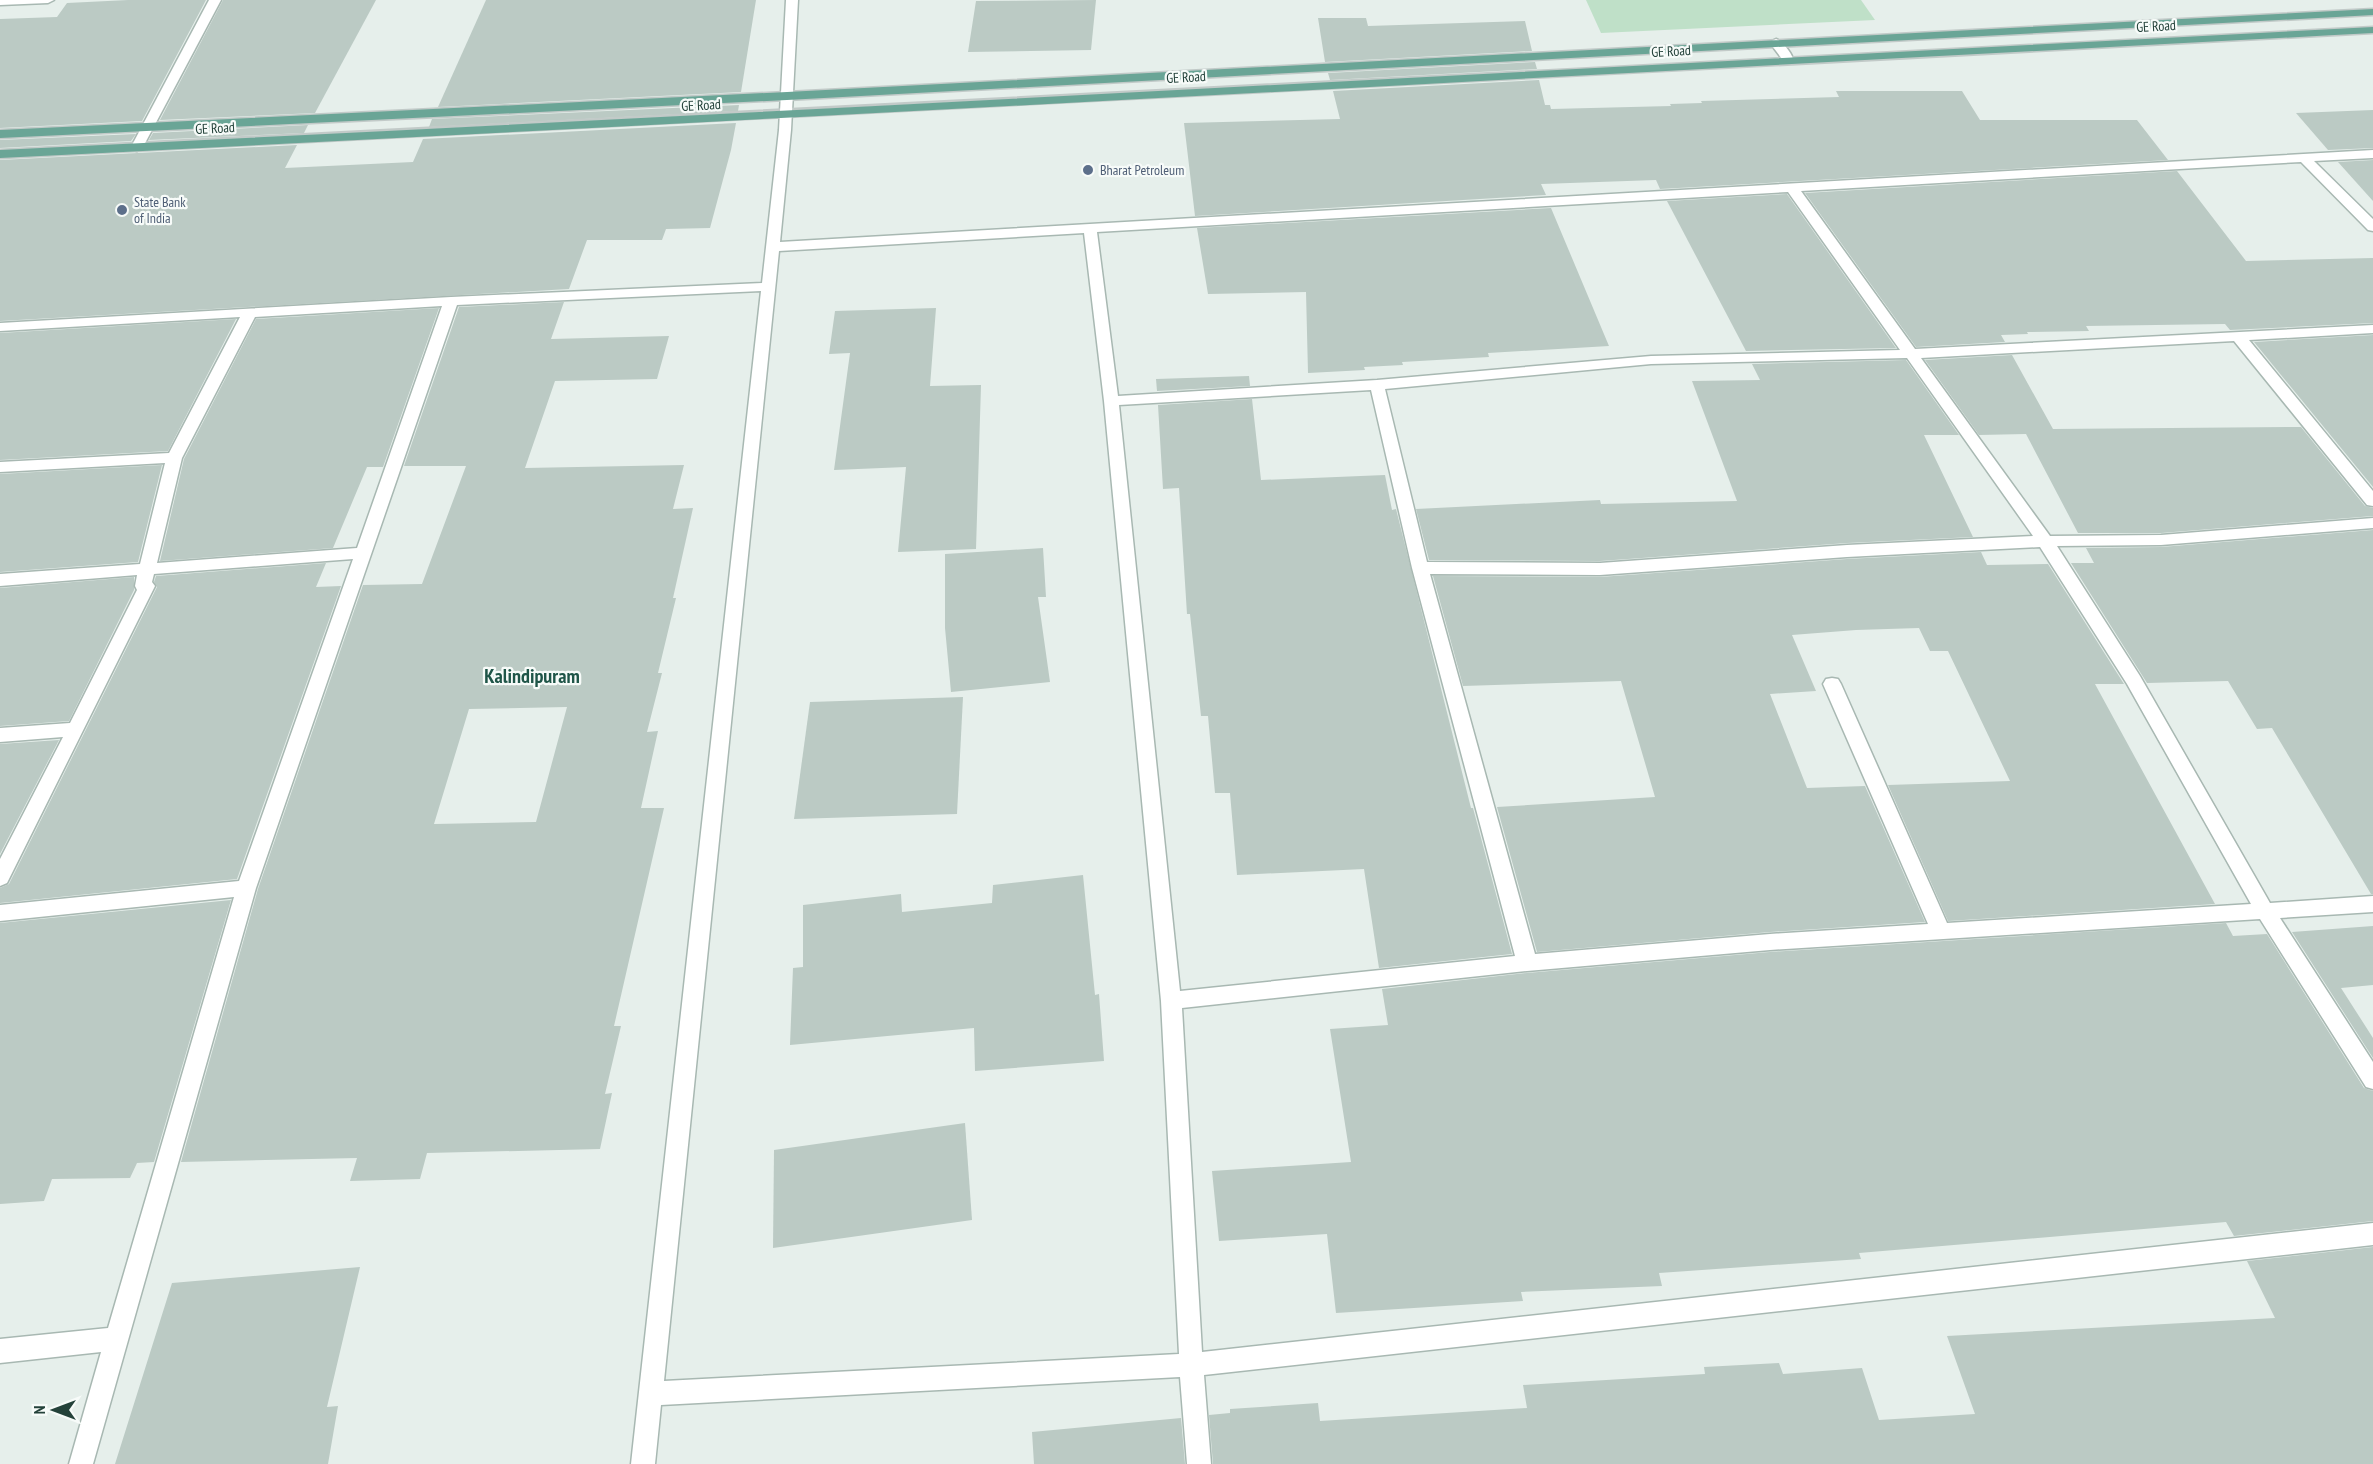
<svg xmlns="http://www.w3.org/2000/svg" width="2373" height="1464" viewBox="0 0 2373 1464" font-family="'PT Sans Narrow',sans-serif">
<style>
.green{fill:#bfe0c8}
.building{fill:#bbcac4;fill-rule:evenodd}
.lines{fill:none;stroke-linecap:round;stroke-linejoin:round}
.minor-casing{stroke:#a8b8b2;stroke-width:3}
.major-casing{stroke:#c2cac8;stroke-width:3}
.minor{fill:#fff;fill-rule:evenodd}
.major{fill:#6aa596;fill-rule:evenodd}
.service-dot{fill:#5c6f8a;stroke:#f7fbf9;stroke-width:2}
.labels{text-anchor:middle;stroke-width:4.5;stroke-linejoin:round;paint-order:stroke}
.far-street-label{font-size:14px;fill:#24423a;stroke:#f7fbf9}
.far-service-label{font-size:14px;fill:#4e5e75;stroke:#f7fbf9;text-anchor:start}
.quarter-label{font-size:20px;font-weight:bold;fill:#1f5548;stroke:#f7fbf9}
</style>
<rect width="100%" height="100%" fill="#e6efeb"/>
<polygon class="green" points="1586,0 1861,0 1875,20 1601,33"/>
<g class="building">
<polygon points="128,0 206,0 142,121 0,128 0,19 57,17 67,3"/>
<polygon points="223,0 376,0 315,113 160,120"/>
<polygon points="486,0 756,0 741,92 438,107"/>
<polygon points="1096,0 1091,50 968,52 976,1"/>
<polygon points="1318,18 1366,18 1368,26 1525,21 1532,51 1325,62"/>
<polygon points="1535,62 1537,69 1330,80 1328,73"/>
<polygon points="1539,80 1545,105 1550,105 1551,109 1671,106 1670,104 1702,103 1701,101 1839,97 1836,91 1962,91 1980,120 2137,120 2168,160 1660,189 1656,180 1541,184 1546,195 1195,216 1184,123 1340,119 1333,91"/>
<polygon points="739,105 738,111 429,127 432,119"/>
<polygon points="2373,110 2373,148 2328,150 2296,113"/>
<polygon points="736,123 731,150 710,228 666,229 662,240 587,240 569,289 0,321 0,160 297,145 285,168 413,162 423,139"/>
<polygon points="308,125 304,133 149,140 153,133"/>
<polygon points="136,134 131,141 0,148 0,140"/>
<polygon points="2373,160 2373,201 2338,162"/>
<polygon points="2177,171 2246,261 2373,258 2373,323 2230,330 2225,324 2086,326 2089,331 2027,332 2028,334 2001,335 2005,342 1916,347 1805,193"/>
<polygon points="1787,194 1896,348 1746,351 1667,201"/>
<polygon points="1551,208 1609,346 1488,353 1489,357 1402,362 1403,365 1364,367 1365,370 1308,373 1306,292 1208,294 1197,228"/>
<path d="M564 302 551 339 669 336 657 379 555 381 525 468 684 465 673 509 693 508 673 598H676L658 673H662L647 732 658 731 641 808H664L614 1026H621L605 1094 612 1093 600 1149 427 1153 420 1179 350 1181 357 1158 181 1162 258 889 363 585 422 584 466 466H404L459 307ZM567 707 536 822 434 824 469 709Z"/>
<polygon points="439,308 383,467 367,467 333,548 160,561 184,459 256,319"/>
<polygon points="936,308 930,386 981,385 976,549 898,552 906,467 834,470 850,353 829,354 835,311"/>
<polygon points="236,319 168,451 0,460 0,333"/>
<polygon points="2373,335 2373,487 2254,342"/>
<polygon points="2012,355 2053,429 2301,427 2365,506 2373,508 2373,516 2161,533 2078,533 2026,434 1979,435 1925,360"/>
<polygon points="1906,360 1959,435 1924,435 1973,537 1847,543 1600,561 1429,560 1416,509 1600,500 1601,504 1737,501 1692,381 1760,380 1752,364"/>
<polygon points="1249,376 1250,386 1157,391 1156,379"/>
<polygon points="1252,399 1261,480 1385,475 1392,510 1396,509 1471,808 1473,808 1512,954 1379,968 1364,869 1237,875 1230,793 1215,793 1208,716 1201,716 1190,614 1187,614 1179,488 1163,489 1158,405"/>
<polygon points="162,465 138,562 0,572 0,474"/>
<polygon points="2373,530 2373,894 2371,894 2272,728 2257,729 2228,681 2147,683 2071,563 2094,563 2086,548 2161,547"/>
<polygon points="1043,548 1046,597 1038,597 1050,682 951,692 945,628 945,554"/>
<polygon points="1981,552 1987,565 2048,564 2124,684 2095,684 2215,904 1948,921 1888,785 2010,781 1948,651 1930,651 1919,628 1856,630 1792,635 1816,691 1770,694 1807,788 1865,786 1925,922 1770,932 1537,952 1497,807 1655,797 1621,681 1463,686 1433,576 1600,577 1847,559"/>
<polygon points="326,563 316,587 341,586 237,879 0,903 0,888 9,884 157,587 154,582 156,576"/>
<polygon points="134,577 134,590 69,721 0,726 0,588"/>
<polygon points="963,697 957,814 794,819 810,702"/>
<polygon points="59,740 0,854 0,744"/>
<polygon points="1083,875 1095,995 1099,994 1104,1061 975,1071 974,1028 790,1045 793,968 803,967 803,905 901,894 902,912 992,903 993,885"/>
<polygon points="231,900 154,1162 137,1163 130,1178 52,1179 44,1201 0,1204 0,923"/>
<polygon points="2226,923 2233,936 2267,934 2364,1088 2373,1091 2373,1221 2234,1236 2226,1222 1859,1253 1861,1259 1659,1273 1662,1286 1521,1292 1523,1301 1336,1313 1327,1234 1219,1241 1212,1171 1351,1162 1330,1029 1388,1025 1382,989 1527,973 1770,952"/>
<polygon points="2373,926 2373,985 2341,988 2373,1038 2373,1058 2292,932"/>
<polygon points="965,1123 972,1220 773,1248 774,1150"/>
<polygon points="2373,1247 2373,1464 1213,1464 1209,1415 1230,1413 1230,1409 1318,1403 1320,1421 1527,1408 1523,1385 1705,1374 1704,1367 1779,1363 1783,1374 1862,1368 1879,1420 1975,1414 1947,1336 2275,1318 2247,1261"/>
<polygon points="360,1267 327,1407 338,1406 328,1464 115,1464 172,1283"/>
<polygon points="1181,1418 1185,1464 1034,1464 1032,1432"/>
</g>
<g class="lines">
<defs>
<g id="minor">
<polygon points="0,0 54,0 48,3 0,5"/>
<polygon points="209,0 221,0 143,147 137,151 133,150 131,147"/>
<path d="M786 0H798L791 130 780 242 2373 150V158L2314 161 2373 219V231L2368 230 2301 162 1801 191 1915 349 2373 325V333L2249 340 2373 491V506L2367 505 2234 341 1921 358 2050 536 2161 535 2373 518V528L2161 545 2057 546 2140 676 2270 903 2373 896V912L2280 918 2373 1062V1089L2366 1087 2260 919 1770 950 1527 971 1182 1008 1202 1352 2373 1223V1245L1204 1375 1211 1464H1187L1180 1377 661 1405 655 1464H631L761 291 457 305 256 888 93 1464H69L101 1352 0 1363V1339L108 1328 234 897 0 921V905L239 881 353 559 154 574 152 582 155 586 7 883 0 886V859L63 737 0 742V728L70 723 137 590 135 586 137 575 0 586V574L140 564 165 463 0 472V462L169 453 240 317 0 331V323L451 297 762 283 779 130ZM1788 192 1900 350 1651 356 1377 380 1118 396 1097 232ZM1084 233 1104 401 1161 1001 1179 1354 664 1381 779 251ZM442 306 357 548 157 563 182 458 255 317ZM1907 358 2033 536 1847 545 1600 563 1427 562 1385 389 1651 364ZM1371 390 1412 568 1515 956 1180 991 1119 405ZM2040 547 2127 684 2251 904 1947 923 1841 684 1838 679 1832 678 1826 679 1823 684 1928 924 1770 934 1535 954 1430 574 1600 575 1847 557Z"/>
<path d="M1776 39C1783 42 1795 56 1793 63H1785L1770 43 1772 41Z"/>
</g>
<g id="major">
<polygon points="2373,9 2373,15 787,100 0,138 0,130 787,92"/>
<path d="M2373 27V33C1582 75 791 119 0 158V150C791 112 1582 68 2373 27Z"/>
</g>
</defs>
<use href="#minor" class="minor-casing"/>
<use href="#major" class="major-casing"/>
<use href="#minor" class="minor"/>
<use href="#major" class="major"/>
</g>
<g class="service-dot">
<circle cx="1088" cy="170" r="6"/>
<circle cx="122" cy="210" r="6"/>
</g>
<g class="labels">
<g class="far-street-label">
<text transform="translate(2156 26) rotate(-3)" y="5">GE Road</text>
<text transform="translate(1671 51) rotate(-3)" y="5">GE Road</text>
<text transform="translate(1186 77) rotate(-3)" y="5">GE Road</text>
<text transform="translate(701 105) rotate(-3)" y="5">GE Road</text>
<text transform="translate(215 128) rotate(-3)" y="5">GE Road</text>
</g>
<g class="far-service-label">
<text x="1100" y="175">Bharat Petroleum</text>
<text x="134" y="207">State Bank<tspan x="134" dy="16">of India</tspan></text>
</g>
<g class="quarter-label">
<text x="532" y="683">Kalindipuram</text>
</g>
</g>
<g transform="translate(54 1410) rotate(270)" stroke="#f7fbf9" stroke-width="4.5" paint-order="stroke">
<path d="M0-4.5L10 22L0 15L-10 22Z" fill="#24423a"/>
<text y="-9" font-size="16" font-weight="bold" text-anchor="middle" fill="#24423a">N</text>
</g>
</svg>
